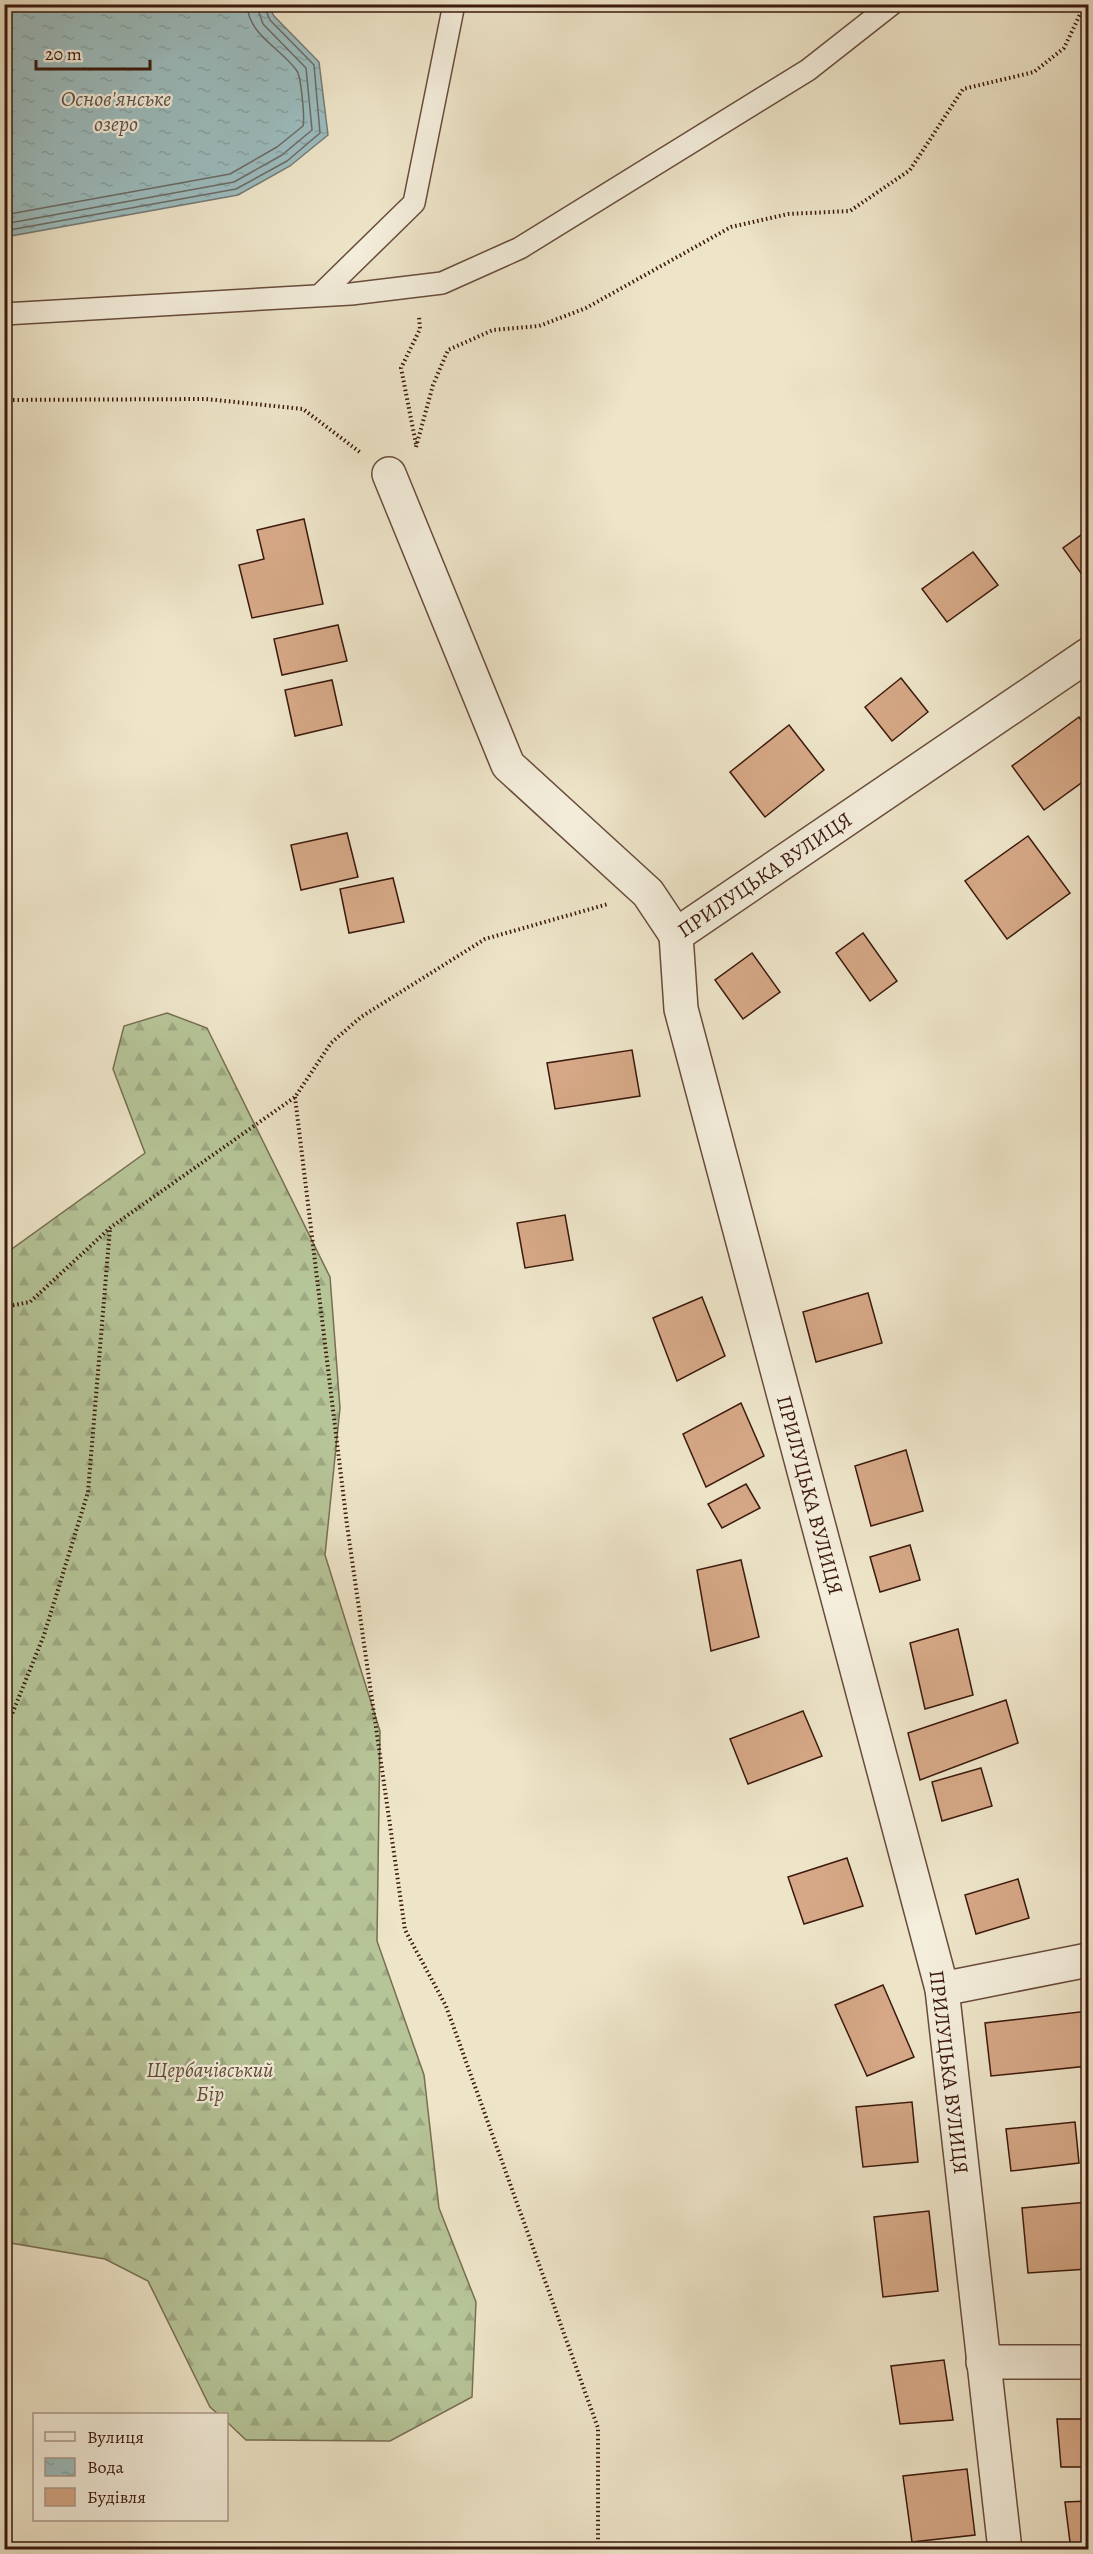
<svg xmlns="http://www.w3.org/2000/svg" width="1093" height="2554" viewBox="0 0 1093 2554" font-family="Alegreya,serif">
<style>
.forest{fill:url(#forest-firs);stroke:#786f52;stroke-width:1.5}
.water{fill:url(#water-ripples);stroke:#757b78;stroke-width:1.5}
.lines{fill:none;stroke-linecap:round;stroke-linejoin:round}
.shore{stroke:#6c6b66;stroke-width:1.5}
.building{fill:#d6a887;stroke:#3b190d;stroke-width:1.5}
.service-casing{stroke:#684c3c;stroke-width:24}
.minor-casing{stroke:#684c3c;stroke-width:36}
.path{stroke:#3b190d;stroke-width:4;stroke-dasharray:1.5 3;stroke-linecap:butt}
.service{stroke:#f4eedc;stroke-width:21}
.minor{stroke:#f4eedc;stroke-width:33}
.labels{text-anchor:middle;stroke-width:4.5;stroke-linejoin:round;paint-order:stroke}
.street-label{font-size:21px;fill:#3b190d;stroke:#f4eedc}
.park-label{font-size:21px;font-style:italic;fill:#604d37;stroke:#f4eedc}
.water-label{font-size:22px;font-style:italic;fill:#5d524b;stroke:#f4eedc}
</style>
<defs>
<pattern id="forest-firs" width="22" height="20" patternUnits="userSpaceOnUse" patternTransform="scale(1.5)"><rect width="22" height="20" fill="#b6c598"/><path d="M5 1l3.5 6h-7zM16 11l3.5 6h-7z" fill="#9da982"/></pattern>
<pattern id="water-ripples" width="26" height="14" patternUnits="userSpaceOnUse" patternTransform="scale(1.5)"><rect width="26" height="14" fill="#9cbdbf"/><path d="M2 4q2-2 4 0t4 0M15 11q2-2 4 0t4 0" fill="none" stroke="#87a2a3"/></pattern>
</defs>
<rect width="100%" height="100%" fill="#eee5c9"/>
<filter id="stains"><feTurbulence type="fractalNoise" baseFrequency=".00333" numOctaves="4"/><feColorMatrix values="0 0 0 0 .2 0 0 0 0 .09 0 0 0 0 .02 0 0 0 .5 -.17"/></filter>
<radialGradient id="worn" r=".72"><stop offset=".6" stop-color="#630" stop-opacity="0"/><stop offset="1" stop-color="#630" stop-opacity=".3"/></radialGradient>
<polygon class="forest" points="167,1013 207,1028 330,1277 340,1408 325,1555 380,1731 377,1941 424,2075 439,2208 476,2302 472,2397 390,2441 246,2440 227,2422 226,2414 218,2414 210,2407 148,2281 105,2259 5,2242 5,1254 145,1153 113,1069 124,1026"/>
<polygon class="water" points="4,5 268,5 274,16 319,62 328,135 290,166 238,195 5,237"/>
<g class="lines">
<g class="shore">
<path d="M4 215 230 174 277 147 303 126C305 118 301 77 297 71 281 48 248 35 247 4"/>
<polyline points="4,224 234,182 282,155 312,130 306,68 263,24 256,4"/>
<polyline points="4,231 236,189 287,161 320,133 314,65 270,20 263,4"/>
</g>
</g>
<g class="building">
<polygon points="304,519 323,604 252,618 239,565 264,559 257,530"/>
<polygon points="1088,530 1088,583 1063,548"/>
<polygon points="973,552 998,585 947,622 922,589"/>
<polygon points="338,625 347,661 282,675 274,639"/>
<polygon points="901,678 928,712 892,741 865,707"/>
<polygon points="332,680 342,725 295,736 285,690"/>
<polygon points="1079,717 1088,731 1088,778 1044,810 1012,766"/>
<polygon points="789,725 824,770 765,817 730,772"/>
<polygon points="1088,805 1088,819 1082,809"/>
<polygon points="347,833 358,877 301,890 291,845"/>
<polygon points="1028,836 1070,893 1007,939 965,881"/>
<polygon points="393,878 404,922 349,933 340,889"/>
<polygon points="863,933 897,981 870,1001 836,953"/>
<polygon points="752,953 780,992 743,1019 715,980"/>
<polygon points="632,1050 640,1096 555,1109 547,1063"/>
<polygon points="565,1215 573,1260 525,1268 517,1223"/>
<polygon points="868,1293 882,1343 816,1362 803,1312"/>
<polygon points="702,1297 725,1356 677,1381 653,1318"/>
<polygon points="741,1403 764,1456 706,1487 683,1434"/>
<polygon points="906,1450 923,1511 871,1526 855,1466"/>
<polygon points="746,1484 760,1508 722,1528 708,1504"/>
<polygon points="910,1545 920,1580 880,1592 870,1557"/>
<polygon points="741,1560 759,1637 711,1651 697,1570"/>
<polygon points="958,1629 973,1695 925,1709 910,1643"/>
<polygon points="1006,1700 1018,1743 920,1780 908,1733"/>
<polygon points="803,1711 822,1756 748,1784 730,1739"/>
<polygon points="981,1768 992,1806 942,1821 932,1782"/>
<polygon points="847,1858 863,1906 804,1924 788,1877"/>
<polygon points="1018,1879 1029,1918 976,1934 965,1895"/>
<polygon points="883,1985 914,2057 867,2076 835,2005"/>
<polygon points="1088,2011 1088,2066 991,2076 985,2023"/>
<polygon points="912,2102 918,2162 863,2167 856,2107"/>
<polygon points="1075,2122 1079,2163 1011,2171 1006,2129"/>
<polygon points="1088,2202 1088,2269 1028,2273 1022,2208"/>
<polygon points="929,2211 938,2291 883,2297 874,2217"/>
<polygon points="944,2360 953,2420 900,2424 891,2366"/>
<polygon points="1057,2419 1088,2419 1088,2467 1061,2467"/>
<polygon points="967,2469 975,2535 912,2542 903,2476"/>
<polygon points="1088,2501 1088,2550 1071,2550 1065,2502"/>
</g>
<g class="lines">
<defs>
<g id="service">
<polyline points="320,295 414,203 454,4"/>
<polyline points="4,314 351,294 442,283 520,248 808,70 892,4"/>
</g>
<g id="minor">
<polyline points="389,474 508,765 648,893 676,935"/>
<polyline points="942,1989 1088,1960"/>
<polyline points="983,2362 1088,2362"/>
<path id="s1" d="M1005 2550 942 1989 681 1009 676 935 1088 655"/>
</g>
</defs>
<use href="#service" class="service-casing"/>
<use href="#minor" class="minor-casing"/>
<g class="path">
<polyline points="4,400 206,399 303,409 361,453"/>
<polyline points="416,444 401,368 420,329 419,316"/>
<polyline points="416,447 433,385 448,350 493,330 539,326 586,308 731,227 788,214 850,211 910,170 963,89 1034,72 1064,48 1085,4"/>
<polyline points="295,1097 347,1525 405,1930 446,2006 598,2428 598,2550"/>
<polyline points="4,1307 30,1302 111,1227 295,1097 331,1043 361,1017 485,939 608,904"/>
<polyline points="4,1734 44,1635 88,1492 110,1228"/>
</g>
<use href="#service" class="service"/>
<use href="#minor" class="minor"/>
</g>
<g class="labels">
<g class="street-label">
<text dy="7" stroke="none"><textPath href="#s1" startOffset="1760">ПРИЛУЦЬКА ВУЛИЦЯ</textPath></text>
<text transform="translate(810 1495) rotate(75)" y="7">ПРИЛУЦЬКА ВУЛИЦЯ</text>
<text transform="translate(949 2072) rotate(83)" y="7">ПРИЛУЦЬКА ВУЛИЦЯ</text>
</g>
<g class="park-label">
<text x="210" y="2077">Щербачівський<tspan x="210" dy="24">Бір</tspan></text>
</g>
<g class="water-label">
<text x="116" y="106">Основ'янське<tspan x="116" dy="25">озеро</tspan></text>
</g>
</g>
<rect width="1093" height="2554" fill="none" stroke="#eee5c9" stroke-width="24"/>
<rect x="6" y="6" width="1081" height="2542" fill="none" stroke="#3b190d" stroke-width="3"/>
<rect x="12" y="12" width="1069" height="2530" fill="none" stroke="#3b190d" stroke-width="1.5"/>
<rect x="33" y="2413" width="195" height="108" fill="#f4eedc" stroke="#aa9989" stroke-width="1.5"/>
<rect x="45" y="2432" width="30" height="9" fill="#f4eedc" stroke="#aa9989" stroke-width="1.5"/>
<text x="87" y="2443" font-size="18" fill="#3b190d">Вулиця</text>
<rect x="45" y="2458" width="30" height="18" fill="url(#water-ripples)" stroke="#aa9989" stroke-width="1.5"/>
<text x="87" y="2473" font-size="18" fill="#3b190d">Вода</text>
<rect x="45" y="2488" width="30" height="18" fill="#d6a887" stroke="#aa9989" stroke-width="1.5"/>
<text x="87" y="2503" font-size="18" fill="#3b190d">Будівля</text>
<path d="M36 60v9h114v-9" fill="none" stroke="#3b190d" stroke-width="3"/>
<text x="45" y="60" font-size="18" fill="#3b190d" stroke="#f4eedc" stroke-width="4.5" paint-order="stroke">20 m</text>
<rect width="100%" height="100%" filter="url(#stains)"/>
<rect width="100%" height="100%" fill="url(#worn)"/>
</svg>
